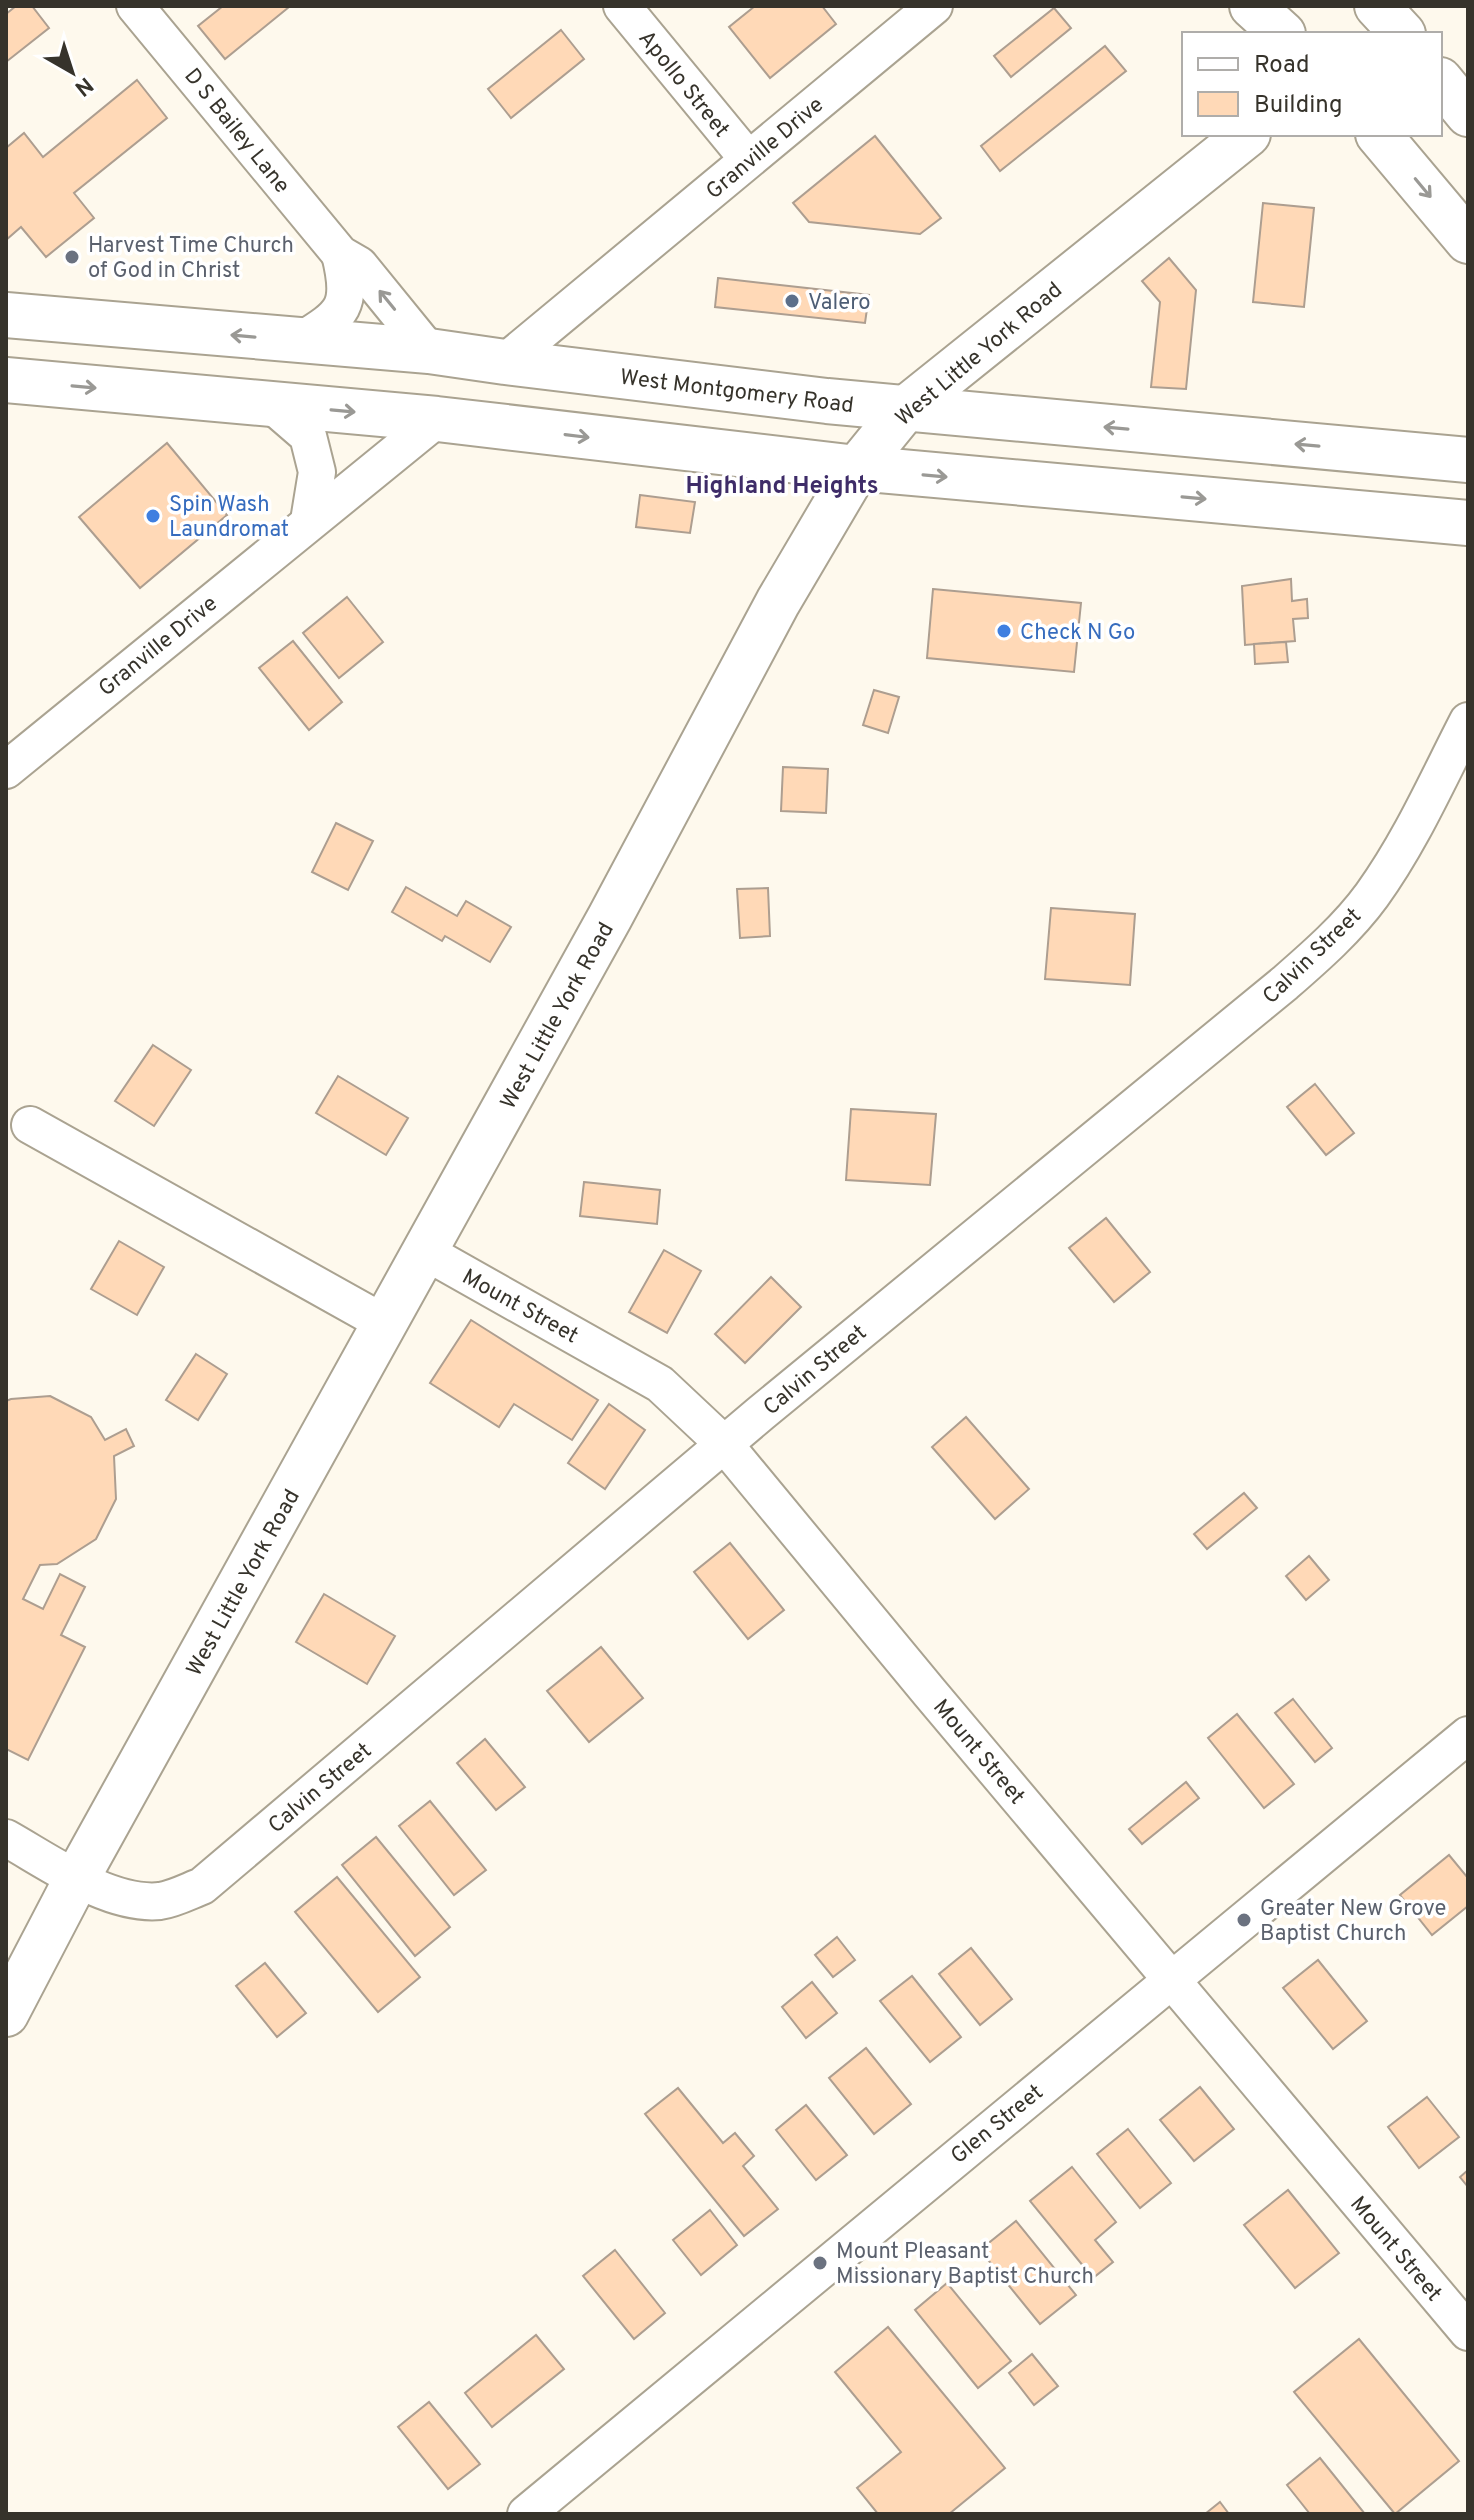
<svg xmlns="http://www.w3.org/2000/svg" width="1474" height="2520" viewBox="0 0 1474 2520" font-family="Overpass,sans-serif">
<style>
.building{fill:#ffd9b7;stroke:#ad9e90;stroke-width:2}
.lines{fill:none;stroke-linecap:round;stroke-linejoin:round}
.minor-casing{stroke:#aaa391;stroke-width:40}
.tertiary-casing{stroke:#aaa391;stroke-width:48}
.secondary-casing{stroke:#aaa391;stroke-width:48}
.minor{stroke:#fff;stroke-width:36}
.tertiary{stroke:#fff;stroke-width:44}
.secondary{stroke:#fff;stroke-width:44}
.oneway{stroke:#9a9995}
.worship-dot{fill:#6b7280;stroke:#fff;stroke-width:3}
.service-dot{fill:#5c6f8a;stroke:#fff;stroke-width:3}
.shop-dot{fill:#3f7fe0;stroke:#fff;stroke-width:3}
.labels{text-anchor:middle;stroke-width:7;stroke-linejoin:round;paint-order:stroke}
.street-label{font-size:22px;fill:#36332b;stroke:#fff}
.worship-label{font-size:22px;fill:#5b616d;stroke:#fff;text-anchor:start}
.service-label{font-size:22px;fill:#4e5e75;stroke:#fff;text-anchor:start}
.shop-label{font-size:22px;fill:#366cbe;stroke:#fff;text-anchor:start}
.neighbourhood-label{font-size:24px;font-weight:bold;fill:#3e2c68;stroke:#fff}
</style>
<rect width="100%" height="100%" fill="#fef9ed"/>
<g class="building">
<polygon points="16,6 32,6 49,28 6,62 6,14"/>
<polygon points="223,6 289,6 289,7 225,59 198,26"/>
<polygon points="755,6 822,6 836,24 770,78 729,27"/>
<polygon points="1054,8 1071,28 1011,77 994,56"/>
<polygon points="561,30 584,59 511,118 488,89"/>
<polygon points="1105,46 1126,71 1000,171 981,146"/>
<polygon points="137,80 167,118 74,193 94,218 46,257 21,227 6,240 6,148 24,133 43,157"/>
<polygon points="875,136 941,218 920,234 809,222 793,203"/>
<polygon points="1263,203 1314,208 1304,307 1253,302"/>
<polygon points="1169,258 1196,290 1186,389 1151,387 1160,302 1142,281"/>
<polygon points="718,278 869,295 865,323 715,307"/>
<polygon points="167,443 227,515 140,588 79,517"/>
<polygon points="640,495 695,502 690,533 636,527"/>
<polygon points="1291,579 1292,601 1307,599 1308,618 1293,619 1295,641 1245,645 1242,586"/>
<polygon points="933,589 1081,603 1074,672 927,658"/>
<polygon points="347,597 383,642 339,678 303,633"/>
<polygon points="293,641 342,702 309,730 259,668"/>
<polygon points="1286,642 1288,662 1255,664 1254,644"/>
<polygon points="874,690 899,697 888,733 863,725"/>
<polygon points="783,767 828,769 826,813 781,811"/>
<polygon points="336,823 373,841 348,890 312,872"/>
<polygon points="406,887 457,916 466,901 511,927 490,962 445,936 442,941 392,912"/>
<polygon points="768,888 770,936 740,938 737,889"/>
<polygon points="1051,908 1135,914 1130,985 1045,979"/>
<polygon points="153,1045 191,1070 154,1126 115,1101"/>
<polygon points="338,1076 408,1118 386,1155 316,1113"/>
<polygon points="1315,1084 1354,1133 1326,1155 1287,1107"/>
<polygon points="851,1109 936,1114 930,1185 846,1180"/>
<polygon points="584,1182 660,1190 657,1224 580,1216"/>
<polygon points="1106,1218 1150,1272 1114,1302 1069,1248"/>
<polygon points="119,1241 164,1267 137,1315 91,1289"/>
<polygon points="664,1250 701,1271 667,1333 629,1312"/>
<polygon points="771,1277 801,1307 745,1363 715,1334"/>
<polygon points="471,1320 598,1400 572,1440 514,1404 499,1427 430,1383"/>
<polygon points="196,1354 227,1374 198,1420 166,1400"/>
<polygon points="50,1396 91,1417 105,1440 126,1429 134,1446 114,1456 116,1499 96,1539 57,1564 40,1565 23,1599 43,1609 60,1574 85,1587 61,1635 85,1647 28,1760 6,1749 6,1401 11,1399"/>
<polygon points="609,1404 645,1430 605,1489 568,1463"/>
<polygon points="966,1417 1029,1489 995,1519 932,1447"/>
<polygon points="1244,1493 1257,1508 1207,1549 1194,1534"/>
<polygon points="730,1543 784,1610 748,1639 694,1572"/>
<polygon points="1309,1556 1329,1580 1306,1600 1286,1576"/>
<polygon points="324,1594 395,1636 367,1684 296,1642"/>
<polygon points="601,1647 643,1698 589,1742 547,1691"/>
<polygon points="1293,1699 1332,1748 1315,1762 1275,1713"/>
<polygon points="1237,1714 1294,1784 1264,1808 1208,1738"/>
<polygon points="485,1739 525,1787 496,1810 457,1763"/>
<polygon points="1186,1782 1199,1798 1142,1844 1129,1829"/>
<polygon points="430,1801 486,1870 454,1895 399,1826"/>
<polygon points="376,1837 450,1927 415,1956 342,1865"/>
<polygon points="1449,1855 1468,1878 1468,1906 1432,1935 1400,1895"/>
<polygon points="337,1877 420,1977 378,2012 295,1912"/>
<polygon points="837,1937 855,1960 833,1977 815,1955"/>
<polygon points="971,1948 1012,1999 980,2025 939,1974"/>
<polygon points="1318,1960 1367,2021 1333,2049 1283,1988"/>
<polygon points="265,1963 306,2013 277,2037 236,1986"/>
<polygon points="912,1976 961,2037 930,2062 880,2001"/>
<polygon points="812,1982 837,2013 806,2038 782,2007"/>
<polygon points="866,2048 911,2104 874,2134 829,2078"/>
<polygon points="1200,2087 1234,2129 1194,2161 1160,2120"/>
<polygon points="678,2088 723,2143 735,2133 754,2156 743,2166 778,2209 744,2236 645,2114"/>
<polygon points="1427,2097 1459,2137 1419,2168 1388,2127"/>
<polygon points="806,2105 847,2155 816,2180 776,2130"/>
<polygon points="1128,2129 1171,2183 1140,2208 1097,2154"/>
<polygon points="1072,2167 1116,2222 1095,2240 1113,2262 1093,2278 1030,2201"/>
<polygon points="1468,2170 1468,2187 1460,2177"/>
<polygon points="1288,2190 1339,2253 1295,2288 1244,2225"/>
<polygon points="710,2210 737,2245 701,2275 673,2240"/>
<polygon points="1016,2221 1076,2295 1040,2324 980,2250"/>
<polygon points="615,2250 665,2313 634,2339 583,2276"/>
<polygon points="947,2283 1011,2361 978,2388 915,2310"/>
<polygon points="888,2327 1005,2468 949,2514 878,2514 857,2488 901,2452 835,2372"/>
<polygon points="536,2335 564,2369 492,2427 465,2393"/>
<polygon points="1359,2339 1459,2461 1395,2514 1294,2392"/>
<polygon points="1032,2354 1058,2386 1034,2405 1009,2373"/>
<polygon points="429,2402 480,2464 448,2489 398,2427"/>
<polygon points="1320,2458 1365,2514 1310,2514 1287,2485"/>
<polygon points="1220,2502 1229,2514 1205,2514"/>
</g>
<g class="lines">
<defs>
<g id="minor">
<polyline points="135,6 340,254 359,265 429,351"/>
<polyline points="622,6 748,159"/>
<path d="M300 341C344 314 353 307 340 254"/>
<polyline points="505,362 934,6"/>
<polyline points="271,404 308,436 317,472 309,521"/>
<polyline points="6,770 437,419"/>
<polyline points="30,1125 386,1324"/>
<polyline points="424,1251 660,1384 725,1445 930,1693 1468,2332"/>
<path d="M6 1838C49 1862 109 1906 160 1901 174 1899 189 1891 202 1886L761 1413 1285 983C1316 956 1348 928 1372 895 1411 841 1438 779 1468 721"/>
<polyline points="526,2514 1468,1735"/>
</g>
<polyline id="tertiary" points="6,2014 77,1878 610,917 778,602 857,468 905,409 1248,134"/>
<g id="secondary">
<polyline points="1252,6 1283,34"/>
<polyline points="1377,6 1403,34"/>
<polyline points="1440,80 1468,114"/>
<polyline points="1378,134 1468,241"/>
<polyline points="6,315 429,351 505,362 827,401 1468,460"/>
<polyline points="6,380 437,419 857,468 1468,523"/>
</g>
</defs>
<use href="#minor" class="minor-casing"/>
<use href="#tertiary" class="tertiary-casing"/>
<use href="#secondary" class="secondary-casing"/>
<use href="#minor" class="minor"/>
<use href="#tertiary" class="tertiary"/>
<use href="#secondary" class="secondary"/>
</g>
<defs><path id="oneway-shaft" d="M-6 0H5M1.5-3L5.5 0L1.5 3" fill="none" stroke-width="1.6" stroke-linecap="round" stroke-linejoin="round" transform="scale(2)"/></defs>
<g class="oneway">
<use href="#oneway-shaft" transform="translate(1423 188) rotate(50)"/>
<use href="#oneway-shaft" transform="translate(387 300) rotate(-129)"/>
<use href="#oneway-shaft" transform="translate(243 336) rotate(-175)"/>
<use href="#oneway-shaft" transform="translate(84 387) rotate(5)"/>
<use href="#oneway-shaft" transform="translate(343 411) rotate(5)"/>
<use href="#oneway-shaft" transform="translate(1116 428) rotate(-175)"/>
<use href="#oneway-shaft" transform="translate(577 436) rotate(7)"/>
<use href="#oneway-shaft" transform="translate(1307 445) rotate(-175)"/>
<use href="#oneway-shaft" transform="translate(935 476) rotate(5)"/>
<use href="#oneway-shaft" transform="translate(1194 498) rotate(5)"/>
</g>
<g class="worship-dot">
<circle cx="72" cy="257" r="8"/>
<circle cx="1244" cy="1920" r="8"/>
<circle cx="820" cy="2263" r="8"/>
</g>
<circle class="service-dot" cx="792" cy="301" r="8"/>
<g class="shop-dot">
<circle cx="153" cy="516" r="8"/>
<circle cx="1004" cy="631" r="8"/>
</g>
<g class="labels">
<g class="street-label">
<text transform="translate(685 83) rotate(51)" y="8">Apollo Street</text>
<text transform="translate(238 130) rotate(51)" y="8">D S Bailey Lane</text>
<text transform="translate(764 147) rotate(-40)" y="8">Granville Drive</text>
<text transform="translate(978 353) rotate(-40)" y="8">West Little York Road</text>
<text transform="translate(737 390) rotate(7)" y="8">West Montgomery Road</text>
<text transform="translate(157 645) rotate(-39)" y="8">Granville Drive</text>
<text transform="translate(1311 955) rotate(-44)" y="8">Calvin Street</text>
<text transform="translate(556 1015) rotate(-61)" y="8">West Little York Road</text>
<text transform="translate(521 1305) rotate(29)" y="8">Mount Street</text>
<text transform="translate(814 1369) rotate(-40)" y="8">Calvin Street</text>
<text transform="translate(242 1582) rotate(-61)" y="8">West Little York Road</text>
<text transform="translate(980 1751) rotate(50)" y="8">Mount Street</text>
<text transform="translate(319 1787) rotate(-40)" y="8">Calvin Street</text>
<text transform="translate(996 2123) rotate(-39)" y="8">Glen Street</text>
<text transform="translate(1397 2248) rotate(50)" y="8">Mount Street</text>
</g>
<g class="worship-label">
<text x="88" y="252">Harvest Time Church<tspan x="88" dy="25">of God in Christ</tspan></text>
<text x="1260" y="1915">Greater New Grove<tspan x="1260" dy="25">Baptist Church</tspan></text>
<text x="836" y="2258">Mount Pleasant<tspan x="836" dy="25">Missionary Baptist Church</tspan></text>
</g>
<g class="service-label">
<text x="808" y="309">Valero</text>
</g>
<g class="shop-label">
<text x="169" y="511">Spin Wash<tspan x="169" dy="25">Laundromat</tspan></text>
<text x="1020" y="639">Check N Go</text>
</g>
<g class="neighbourhood-label">
<text x="782" y="493">Highland Heights</text>
</g>
</g>
<rect width="1474" height="2520" fill="none" stroke="#36332b" stroke-width="16"/>
<rect x="1182" y="32" width="260" height="104" fill="#ffffff" stroke="#afadaa" stroke-width="2"/>
<rect x="1198" y="58" width="40" height="12" fill="#ffffff" stroke="#afadaa" stroke-width="2"/>
<text x="1254" y="72" font-size="24" fill="#36332b">Road</text>
<rect x="1198" y="92" width="40" height="24" fill="#ffd9b7" stroke="#afadaa" stroke-width="2"/>
<text x="1254" y="112" font-size="24" fill="#36332b">Building</text>
<g transform="translate(72 72) rotate(141)" stroke="#ffffff" stroke-width="6" paint-order="stroke">
<path d="M0-6L14 30L0 20L-14 30Z" fill="#36332b"/>
<text y="-12" font-size="22" font-weight="bold" text-anchor="middle" fill="#36332b">N</text>
</g>
</svg>
